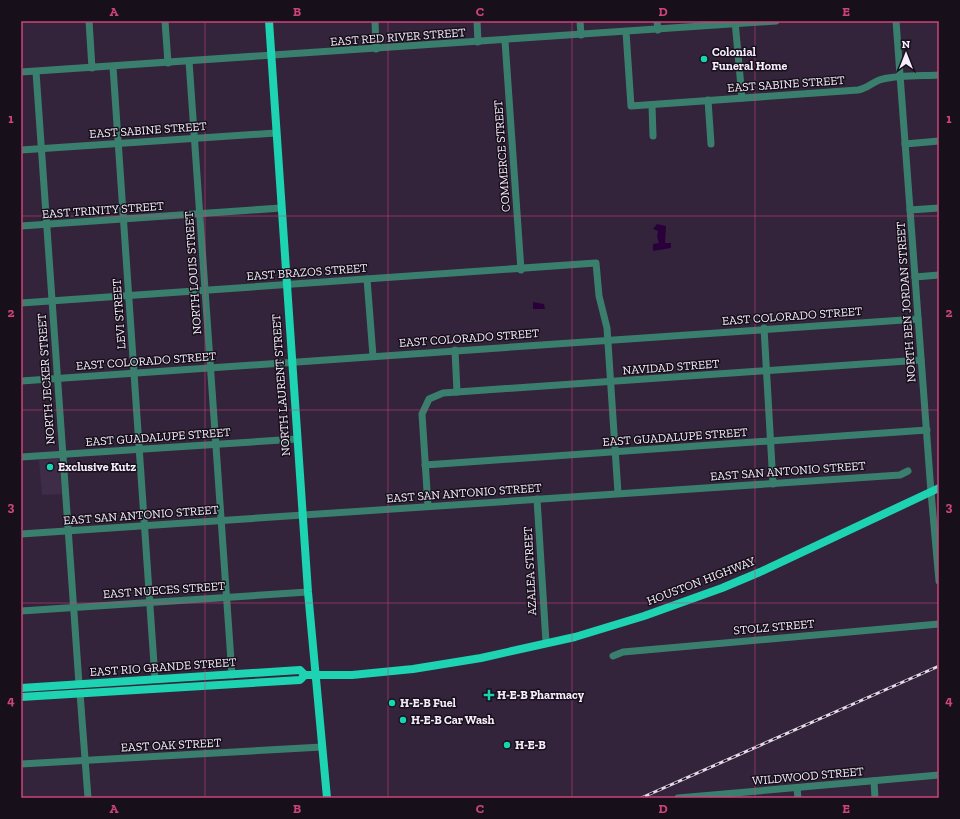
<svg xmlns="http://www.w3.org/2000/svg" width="960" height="819" viewBox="0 0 960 819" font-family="'Zilla Slab',serif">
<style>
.built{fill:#3f2c49}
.water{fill:#2a003b}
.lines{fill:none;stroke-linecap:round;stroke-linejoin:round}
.minor{stroke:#3a7f6e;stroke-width:7}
.major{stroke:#1dd3b1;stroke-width:8}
.rail-casing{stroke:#e3d9e9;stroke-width:3}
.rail{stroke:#17101b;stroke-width:1.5;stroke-dasharray:4.5;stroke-linecap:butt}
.grid{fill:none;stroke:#cd437b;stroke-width:1;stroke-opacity:0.55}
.poi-dot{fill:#18d5b2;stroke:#17101b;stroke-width:1.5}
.labels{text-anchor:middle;stroke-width:3;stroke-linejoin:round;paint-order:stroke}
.street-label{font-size:12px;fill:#f7edfd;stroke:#17101b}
.poi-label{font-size:12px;font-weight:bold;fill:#f7edfd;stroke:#17101b;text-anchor:start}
.neatline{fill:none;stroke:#cd437b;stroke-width:1.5}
.grid-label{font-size:13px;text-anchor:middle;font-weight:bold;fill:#cd437b}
</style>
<rect width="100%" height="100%" fill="#33243b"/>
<polygon class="built" points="59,458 62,494 42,495 39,460"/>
<g class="water">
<polygon points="657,224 666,226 665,243 671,243 671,248 653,251 653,244 659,243 657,237 658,231 653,229"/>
<polygon points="533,302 544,304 545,309 533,309"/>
</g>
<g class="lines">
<g class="minor">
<polyline points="89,21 92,68"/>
<polyline points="165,21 168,63"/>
<polyline points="375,21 376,49"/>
<polyline points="477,21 478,42"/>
<polyline points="580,21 581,35"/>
<polyline points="657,21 658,30"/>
<polyline points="735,21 742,98"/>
<polyline points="896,21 931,492 939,581"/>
<path d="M626 32 631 106 858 90C869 88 873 81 883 79 900 75 921 76 939 75"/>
<polyline points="505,41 521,270"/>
<polyline points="189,61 232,675"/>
<polyline points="113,67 155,679"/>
<polyline points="21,72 776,21"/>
<polyline points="36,72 79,684"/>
<polyline points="708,100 711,144"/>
<polyline points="652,105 653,136"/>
<polyline points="905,144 939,141"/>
<polyline points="21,150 276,133"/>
<polyline points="910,210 939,208"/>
<polyline points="21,226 281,208"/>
<polyline points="915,277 939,275"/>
<polyline points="367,279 373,356"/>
<polyline points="21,303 596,263 599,296 607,328 618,493"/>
<polyline points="764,328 773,484"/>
<polyline points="455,350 457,392"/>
<polyline points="21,381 918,319"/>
<polyline points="21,457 297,439"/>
<polyline points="425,465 927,430"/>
<polyline points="537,499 546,642"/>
<polyline points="428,506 422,414 429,399 443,393 457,392 921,360"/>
<polyline points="21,534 900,475 908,471"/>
<polyline points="21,611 308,592"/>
<polyline points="613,656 623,652 939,624"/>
<polyline points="80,693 88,798"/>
<polyline points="21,764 322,747"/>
<polyline points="874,781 875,798"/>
<polyline points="797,788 798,798"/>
<polyline points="678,798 939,775"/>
</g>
<g class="major">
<polyline points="269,21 308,592 327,798"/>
<polyline points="21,688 300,670 305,675"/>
<polyline points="21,697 300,680 305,675 352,675 413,669 481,658 575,637 644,616 722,588 760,572 939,488"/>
</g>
<defs>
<polyline id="rail" points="641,798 939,666"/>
</defs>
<use href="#rail" class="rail-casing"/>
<use href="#rail" class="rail"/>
</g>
<path class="grid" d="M205 21V798M388 21V798M572 21V798M755 21V798M21 216H939M21 410H939M21 603H939"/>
<g class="poi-dot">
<circle cx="704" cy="59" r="4"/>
<circle cx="50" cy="467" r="4"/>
<path d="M487 689h4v4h4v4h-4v4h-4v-4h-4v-4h4z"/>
<circle cx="392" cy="703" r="4"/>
<circle cx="403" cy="720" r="4"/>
<circle cx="507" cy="745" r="4"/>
</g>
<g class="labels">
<g class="street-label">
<text transform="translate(398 37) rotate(-4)" y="4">EAST RED RIVER STREET</text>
<text transform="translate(786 84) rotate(-4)" y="4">EAST SABINE STREET</text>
<text transform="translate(148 130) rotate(-4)" y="4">EAST SABINE STREET</text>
<text transform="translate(502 156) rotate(-94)" y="4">COMMERCE STREET</text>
<text transform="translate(103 210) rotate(-4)" y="4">EAST TRINITY STREET</text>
<text transform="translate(307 272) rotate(-4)" y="4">EAST BRAZOS STREET</text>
<text transform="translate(193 273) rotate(-94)" y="4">NORTH LOUIS STREET</text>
<text transform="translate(906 302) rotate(-94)" y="4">NORTH BEN JORDAN STREET</text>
<text transform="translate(119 314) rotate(-94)" y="4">LEVI STREET</text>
<text transform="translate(792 316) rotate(-4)" y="4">EAST COLORADO STREET</text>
<text transform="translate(469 338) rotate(-4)" y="4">EAST COLORADO STREET</text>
<text transform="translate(146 361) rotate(-4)" y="4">EAST COLORADO STREET</text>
<text transform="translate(671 367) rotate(-4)" y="4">NAVIDAD STREET</text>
<text transform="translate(46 379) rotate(-94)" y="4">NORTH JECKER STREET</text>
<text transform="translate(281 385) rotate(-94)" y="4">NORTH LAURENT STREET</text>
<text transform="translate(158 437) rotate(-4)" y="4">EAST GUADALUPE STREET</text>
<text transform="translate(675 437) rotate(-4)" y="4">EAST GUADALUPE STREET</text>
<text transform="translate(788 471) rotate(-4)" y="4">EAST SAN ANTONIO STREET</text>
<text transform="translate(464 493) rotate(-4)" y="4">EAST SAN ANTONIO STREET</text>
<text transform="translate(141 515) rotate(-4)" y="4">EAST SAN ANTONIO STREET</text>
<text transform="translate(530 571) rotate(-93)" y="4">AZALEA STREET</text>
<text transform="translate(701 581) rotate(-21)" y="4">HOUSTON HIGHWAY</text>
<text transform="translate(164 590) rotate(-4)" y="4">EAST NUECES STREET</text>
<text transform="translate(774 627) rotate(-5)" y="4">STOLZ STREET</text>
<text transform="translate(163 667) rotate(-4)" y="4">EAST RIO GRANDE STREET</text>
<text transform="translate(171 745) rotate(-3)" y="4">EAST OAK STREET</text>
<text transform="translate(808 776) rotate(-5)" y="4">WILDWOOD STREET</text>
</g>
<g class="poi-label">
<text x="712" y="56">Colonial<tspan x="712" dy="14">Funeral Home</tspan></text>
<text x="58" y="471">Exclusive Kutz</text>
<text x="497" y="699">H-E-B Pharmacy</text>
<text x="400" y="707">H-E-B Fuel</text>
<text x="411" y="724">H-E-B Car Wash</text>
<text x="515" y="749">H-E-B</text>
</g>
</g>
<rect width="960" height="819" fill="none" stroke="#17101b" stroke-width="44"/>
<g transform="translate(906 54)" stroke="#17101b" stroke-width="3" paint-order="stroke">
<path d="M0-3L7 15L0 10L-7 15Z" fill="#f7edfd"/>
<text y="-6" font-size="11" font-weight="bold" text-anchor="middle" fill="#f7edfd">N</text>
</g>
<rect x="22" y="22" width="916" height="775" class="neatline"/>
<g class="grid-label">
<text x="114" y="16">A</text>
<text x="297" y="16">B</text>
<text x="480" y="16">C</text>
<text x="663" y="16">D</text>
<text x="846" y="16">E</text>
<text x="11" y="123">1</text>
<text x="949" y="123">1</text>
<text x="11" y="317">2</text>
<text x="949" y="317">2</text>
<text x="11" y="511">3</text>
<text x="949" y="511">3</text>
<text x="11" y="705">4</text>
<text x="949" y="705">4</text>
<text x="114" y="813">A</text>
<text x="297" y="813">B</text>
<text x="480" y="813">C</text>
<text x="663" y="813">D</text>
<text x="846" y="813">E</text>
</g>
</svg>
